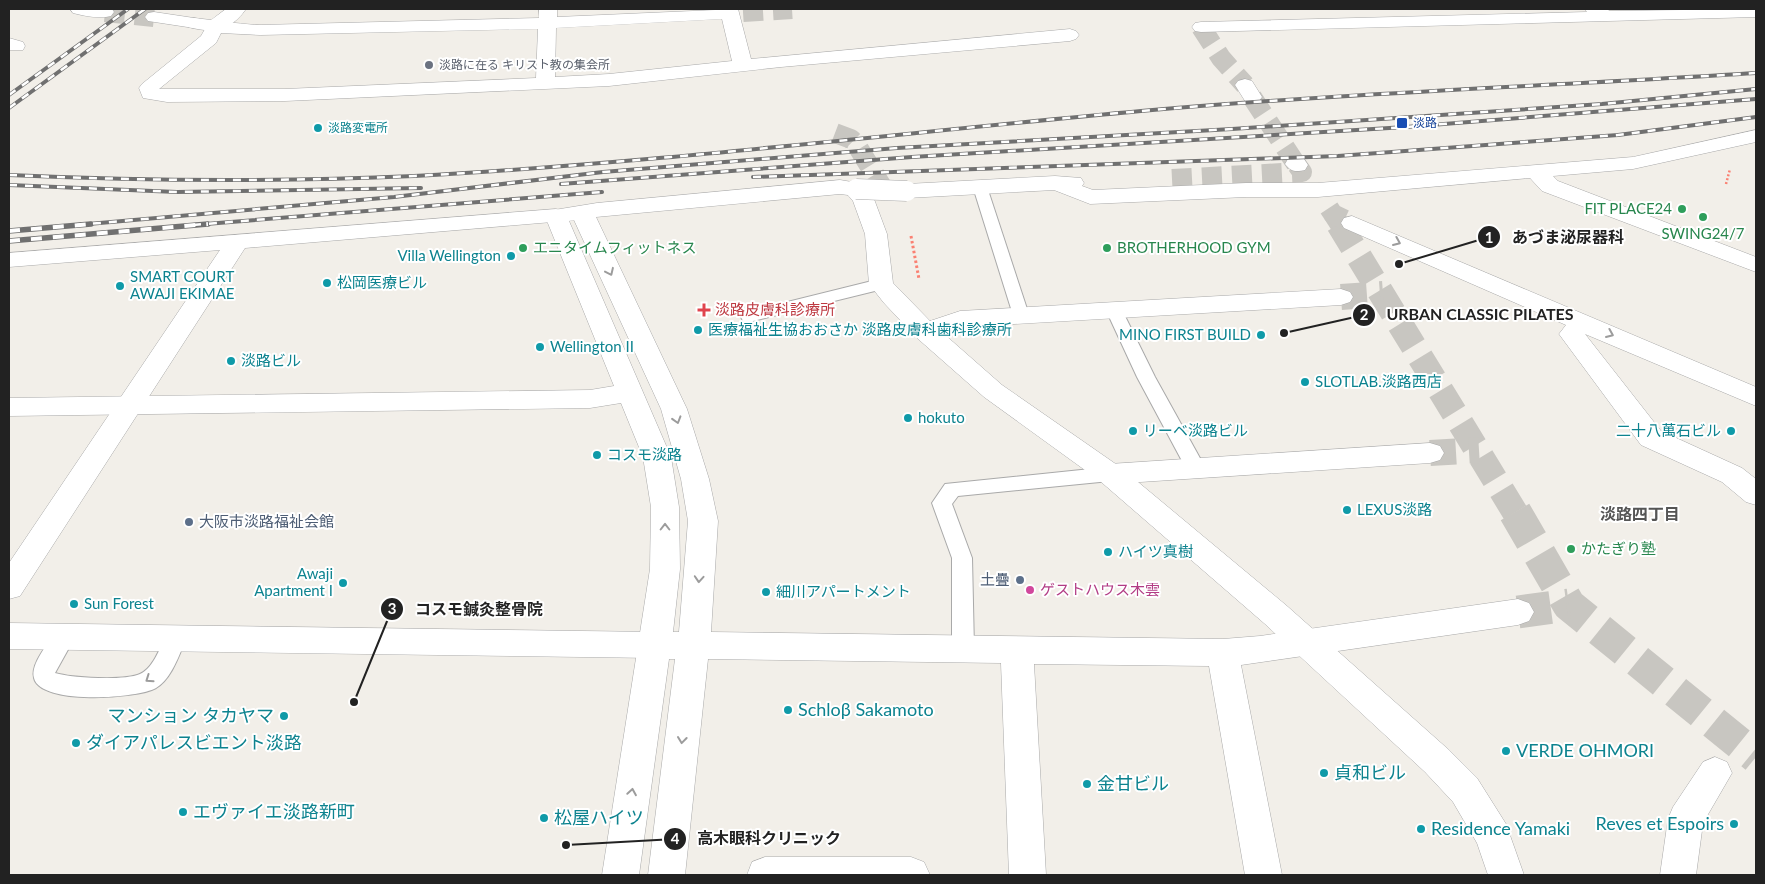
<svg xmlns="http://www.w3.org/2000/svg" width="1765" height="884" viewBox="0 0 1765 884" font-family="Lato,'Noto Sans JP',sans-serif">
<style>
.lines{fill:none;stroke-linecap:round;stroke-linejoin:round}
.pedestrian-tunnel-far2{stroke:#c8c6c1;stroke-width:20;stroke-dasharray:20 10;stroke-linecap:butt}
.pedestrian-tunnel-far1{stroke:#c8c6c1;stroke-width:26;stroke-dasharray:26 13;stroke-linecap:butt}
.pedestrian-tunnel{stroke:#c8c6c1;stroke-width:33;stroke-dasharray:33 16;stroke-linecap:butt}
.minor-tunnel{stroke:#c8c6c1;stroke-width:20;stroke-dasharray:20 10;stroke-linecap:butt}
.service-casing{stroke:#a9a9a9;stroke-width:2}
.pedestrian-casing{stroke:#a9a9a9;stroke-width:1}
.minor-casing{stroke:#a9a9a9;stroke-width:1}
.tertiary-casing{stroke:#a9a9a9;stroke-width:1}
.path-far1{stroke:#fa8072;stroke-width:2.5;stroke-dasharray:2 2;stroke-linecap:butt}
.path{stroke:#fa8072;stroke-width:3;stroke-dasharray:2.5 2.5;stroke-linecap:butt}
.service{fill:#fff;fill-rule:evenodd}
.pedestrian{fill:#fff;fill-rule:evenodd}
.minor{fill:#fff;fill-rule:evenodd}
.tertiary{fill:#fff;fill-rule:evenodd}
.rail-far1-casing{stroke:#707070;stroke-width:4}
.rail-casing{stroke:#707070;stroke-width:5.5}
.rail-far1{stroke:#fff;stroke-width:2.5;stroke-dasharray:8;stroke-linecap:butt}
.rail{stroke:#fff;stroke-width:4;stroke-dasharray:11;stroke-linecap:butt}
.minor-bridge-casing{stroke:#a9a9a9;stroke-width:21;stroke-linecap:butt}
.minor-bridge{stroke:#fff;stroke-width:20}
.oneway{stroke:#9c9c9c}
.worship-dot{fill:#6b7280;stroke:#fff;stroke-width:2}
.transit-dot{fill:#1a4fb4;stroke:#fff;stroke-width:2}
.culture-dot{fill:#0f9aa8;stroke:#fff;stroke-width:2}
.leisure-dot{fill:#2e9e5b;stroke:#fff;stroke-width:2}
.health-dot{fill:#e0444e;stroke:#fff;stroke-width:2}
.service-dot{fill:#5c6f8a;stroke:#fff;stroke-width:2}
.hotel-dot{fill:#d1479c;stroke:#fff;stroke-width:2}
.labels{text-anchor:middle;stroke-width:4;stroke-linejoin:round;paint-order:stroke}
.far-worship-label{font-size:12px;fill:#5b616d;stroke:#fff;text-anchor:start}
.far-transit-label{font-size:12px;fill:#164399;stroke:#fff;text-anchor:start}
.far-culture-label{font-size:12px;fill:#0d838f;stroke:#fff;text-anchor:start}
.leisure-label{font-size:15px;fill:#27864d;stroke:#fff;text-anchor:start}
.culture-label{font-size:15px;fill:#0d838f;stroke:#fff;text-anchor:start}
.health-label{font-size:15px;fill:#be3a42;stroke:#fff;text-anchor:start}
.service-label{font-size:15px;fill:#4e5e75;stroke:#fff;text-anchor:start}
.hotel-label{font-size:15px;fill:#b23c85;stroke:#fff;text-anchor:start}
.neighbourhood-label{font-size:16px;font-weight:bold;fill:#555;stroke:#fff}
.near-culture-label{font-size:18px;fill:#0d838f;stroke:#fff;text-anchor:start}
.leader{fill:none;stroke:#222;stroke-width:2}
.callout-dot{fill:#222;stroke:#fff;stroke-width:2}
.mark-label{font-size:15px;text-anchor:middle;font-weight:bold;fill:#fff}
.callout-label{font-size:16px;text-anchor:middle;font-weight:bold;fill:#222;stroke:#fff;stroke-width:4;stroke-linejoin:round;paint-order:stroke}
</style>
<rect width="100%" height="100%" fill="#f2efe9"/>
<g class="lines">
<g class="pedestrian-tunnel-far2">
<polyline points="743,12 792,9"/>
<polyline points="835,133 851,139 856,144 889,198"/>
<polyline points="1333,214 1340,225"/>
</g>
<g class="pedestrian-tunnel-far1">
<polyline points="1339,224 1516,514"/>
<polyline points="1341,297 1383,294"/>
<polyline points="1430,453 1479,450"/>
</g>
<g class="pedestrian-tunnel">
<polyline points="1515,512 1569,605 1756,757"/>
<polyline points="1518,612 1569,605"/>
</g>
<g class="minor-tunnel">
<polyline points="105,12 154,17"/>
<polyline points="1201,27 1221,58 1245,85"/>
<polyline points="1252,97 1296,164"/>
<polyline points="1172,179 1302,172 1297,165"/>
<polyline points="1329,208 1333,214 1352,223"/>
</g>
<defs>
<g id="service">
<polygon points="980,183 987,187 1029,315 1027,319 1015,319 1013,315 973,187"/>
<polygon points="877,265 883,266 889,284 887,288 749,322 743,321 741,317 743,313 872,281 869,270 871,266"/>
<polygon points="1114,305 1120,306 1122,310 1155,377 1206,469 1203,474 1196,476 1189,474 1137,377 1106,310 1108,306"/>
<polygon points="1110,467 1117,469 1120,474 1117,479 1110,481 958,496 952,504 972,558 974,649 971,656 963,658 955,656 952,649 952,558 932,503 945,484"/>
<path d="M64 628 72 631 75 637 55 673C72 678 124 681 140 674 154 668 161 645 167 633L175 630 183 633 186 639C179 655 172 678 156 688 136 699 40 705 34 678 30 664 49 643 56 631Z"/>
</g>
<polygon id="pedestrian" points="853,181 861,183 874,199 887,234 893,283 930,321 960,311 1341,289 1350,292 1353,297 1350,302 1341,305 963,327 944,334 1002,385 1120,467 1287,606 1449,750 1477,778 1506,824 1524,875 1488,875 1477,843 1453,802 1425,772 1265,624 1100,481 984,397 917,338 884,303 869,284 865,234 853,201 842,188 845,183"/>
<g id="minor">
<path d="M70 9H112L114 12 111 16C100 19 84 16 73 13Z"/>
<path d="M539 9H557V17L738 9 751 59 1070 29 1076 31 1079 35 1076 39 1070 41 781 67 609 86 285 101 167 102 143 98 139 88 142 84 201 36 209 22C219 20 246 25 260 25L539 18ZM722 19 732 61 609 74 555 77 556 28ZM538 29 536 78 285 89H159L216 43 221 33 260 35Z"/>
<polygon points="1585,9 1606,9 1610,11 1756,9 1756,17 1201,32 1195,31 1192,27 1195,23 1201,22 1587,12"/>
<polygon points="154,12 194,18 200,19 203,23 200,27 194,28 148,21 145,17 148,13"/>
<polygon points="9,38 23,42 25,46 23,50 9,50"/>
<polygon points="1245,79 1252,81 1262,97 1259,101 1245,101 1235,85 1238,81"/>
<polygon points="1756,130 1756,142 1633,169 1553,176 1558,181 1756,257 1756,272 1542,191 1530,178 1318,197 1246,197 1090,204 1054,190 907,198 899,196 896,191 899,186 907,184 1055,176 1081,178 1084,183 1082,186 1093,190 1246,183 1318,183 1633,157"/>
<path d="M1296 158 1304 159 1308 165 1305 170C1296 172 1291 172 1285 164L1288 159Z"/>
<path d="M840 180 864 184 867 189 864 194 856 196 840 194 596 217 687 409 709 479 718 521 711 632 1223 639 1260 636 1518 599 1529 603 1534 612 1529 621 1518 625 1241 665 1282 875H1245L1209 666 1034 664 1046 875H1009L1001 663 708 659 685 875H648L675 659H669L639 875H602L650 569 651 507 643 457 621 403 590 408 9 416V398L590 390 614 386 545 216 548 211 597 203ZM574 220 661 409 681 479 688 521 679 632H673L680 569 679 507 671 457 569 221Z"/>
<polygon points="1352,216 1756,387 1756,406 1585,334 1661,431 1742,468 1756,479 1756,505 1746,502 1722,482 1641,445 1559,334 1566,325 1344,228 1341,223 1344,218"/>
<polygon points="1430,443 1440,446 1444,453 1440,460 1430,463 1110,484 1100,481 1096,474 1100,467 1110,464"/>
<polygon points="1715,757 1727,762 1732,773 1703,823 1696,875 1660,875 1668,819 1673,807 1703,762"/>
<polygon points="765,857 911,857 924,862 930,875 747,875 752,862"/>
</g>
<g id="tertiary">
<path d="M226 9H246C230 32 212 33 188 27L185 23 188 19 194 18 211 20Z"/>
<polygon points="556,209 564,211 567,216 564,221 245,248 20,596 9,599 9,563 220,250 9,267 9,253"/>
<polygon points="9,623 655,632 666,636 671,645 666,654 655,658 9,649"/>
</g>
</defs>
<use href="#service" class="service-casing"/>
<use href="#pedestrian" class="pedestrian-casing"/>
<use href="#minor" class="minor-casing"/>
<use href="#tertiary" class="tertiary-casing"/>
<polyline class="path-far1" points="1726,184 1730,169"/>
<polyline class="path" points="911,236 919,279"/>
<use href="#service" class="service"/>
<use href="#pedestrian" class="pedestrian"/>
<use href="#minor" class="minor"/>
<use href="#tertiary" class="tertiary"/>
<defs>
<g id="rail-far1">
<polyline points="9,95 128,9"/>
<polyline points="9,108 145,9"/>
<path d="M9 175C144 181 279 182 414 176 657 163 899 133 1141 111 1346 93 1551 86 1756 73"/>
<polyline points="753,177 1338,156 1618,135 1756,117"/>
<polyline points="561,184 912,157 1406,127 1756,99"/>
<polyline points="9,185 177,192 421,188"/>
<polyline points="77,225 394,197 603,172 897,148 1232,129 1602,104 1756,89"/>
<polyline points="193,225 602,192"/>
</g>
<g id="rail">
<polyline points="9,231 91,224"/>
<polyline points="9,241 208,224"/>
</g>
</defs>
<use href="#rail-far1" class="rail-far1-casing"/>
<use href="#rail" class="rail-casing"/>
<use href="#rail-far1" class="rail-far1"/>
<use href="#rail" class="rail"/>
<defs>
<polyline id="minor-bridge" points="856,189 907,191"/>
</defs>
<use href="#minor-bridge" class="minor-bridge-casing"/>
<use href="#minor-bridge" class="minor-bridge"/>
</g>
<defs><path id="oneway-chevron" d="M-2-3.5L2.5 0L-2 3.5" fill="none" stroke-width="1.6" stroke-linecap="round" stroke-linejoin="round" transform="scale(1.25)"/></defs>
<g class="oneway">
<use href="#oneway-chevron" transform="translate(1397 242) rotate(23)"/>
<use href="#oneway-chevron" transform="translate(610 272) rotate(65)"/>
<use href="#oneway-chevron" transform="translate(1610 334) rotate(23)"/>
<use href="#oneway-chevron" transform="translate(677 420) rotate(73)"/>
<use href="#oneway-chevron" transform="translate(665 527) rotate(-90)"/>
<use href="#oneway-chevron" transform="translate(699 579) rotate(94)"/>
<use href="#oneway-chevron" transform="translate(149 679) rotate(145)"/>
<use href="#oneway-chevron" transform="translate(682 740) rotate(97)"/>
<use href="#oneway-chevron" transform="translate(632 792) rotate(-81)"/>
</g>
<circle class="worship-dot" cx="429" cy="65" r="5"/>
<rect class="transit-dot" x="1396" y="117" width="12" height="12" rx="2.5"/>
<g class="culture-dot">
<circle cx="318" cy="128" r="5"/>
<circle cx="511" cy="256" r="5"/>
<circle cx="327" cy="283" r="5"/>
<circle cx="120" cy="286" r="5"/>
<circle cx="698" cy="330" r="5"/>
<circle cx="1261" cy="335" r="5"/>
<circle cx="540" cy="347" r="5"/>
<circle cx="231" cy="361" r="5"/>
<circle cx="1305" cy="382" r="5"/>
<circle cx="908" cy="418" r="5"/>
<circle cx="1133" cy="431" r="5"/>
<circle cx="1731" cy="431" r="5"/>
<circle cx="597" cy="455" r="5"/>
<circle cx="1347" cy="510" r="5"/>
<circle cx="1108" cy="552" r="5"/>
<circle cx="343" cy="583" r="5"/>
<circle cx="766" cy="592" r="5"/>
<circle cx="74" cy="604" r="5"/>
<circle cx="788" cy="710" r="5"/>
<circle cx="284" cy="716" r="5"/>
<circle cx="76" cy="743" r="5"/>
<circle cx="1506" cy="751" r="5"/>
<circle cx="1324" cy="773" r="5"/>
<circle cx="1087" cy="784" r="5"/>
<circle cx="183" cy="812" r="5"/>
<circle cx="544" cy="818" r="5"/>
<circle cx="1734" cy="824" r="5"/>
<circle cx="1421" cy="829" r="5"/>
</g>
<g class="leisure-dot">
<circle cx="1682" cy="209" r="5"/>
<circle cx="1703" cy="217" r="5"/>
<circle cx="523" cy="248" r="5"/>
<circle cx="1107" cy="248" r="5"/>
<circle cx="1571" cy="549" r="5"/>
</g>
<path class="health-dot" d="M701.5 302.5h5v5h5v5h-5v5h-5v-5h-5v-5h5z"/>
<g class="service-dot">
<circle cx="189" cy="522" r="5"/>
<circle cx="1020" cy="580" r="5"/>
</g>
<circle class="hotel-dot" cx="1030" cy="590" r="5"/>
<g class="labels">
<g class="far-worship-label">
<text x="439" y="69">淡路に在る キリスト教の集会所</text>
</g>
<g class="far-transit-label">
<text x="1413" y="127">淡路</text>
</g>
<g class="far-culture-label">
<text x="328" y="132">淡路変電所</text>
</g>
<g class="leisure-label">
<text x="1672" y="214" text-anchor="end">FIT PLACE24</text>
<text x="1703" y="239" text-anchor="middle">SWING24/7</text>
<text x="533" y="253">エニタイムフィットネス</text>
<text x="1117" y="253">BROTHERHOOD GYM</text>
<text x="1581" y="554">かたぎり塾</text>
</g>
<g class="culture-label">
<text x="501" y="261" text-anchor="end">Villa Wellington</text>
<text x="130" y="282">SMART COURT<tspan x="130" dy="17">AWAJI EKIMAE</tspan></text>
<text x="337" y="288">松岡医療ビル</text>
<text x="708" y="335">医療福祉生協おおさか 淡路皮膚科歯科診療所</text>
<text x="1251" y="340" text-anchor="end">MINO FIRST BUILD</text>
<text x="550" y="352">Wellington II</text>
<text x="241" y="366">淡路ビル</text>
<text x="1315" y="387">SLOTLAB.淡路西店</text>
<text x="918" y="423">hokuto</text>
<text x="1143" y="436">リーベ淡路ビル</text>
<text x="1721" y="436" text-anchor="end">二十八萬石ビル</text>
<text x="607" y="460">コスモ淡路</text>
<text x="1357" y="515">LEXUS淡路</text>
<text x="1118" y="557">ハイツ真樹</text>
<text x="333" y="579" text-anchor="end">Awaji<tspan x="333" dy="17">Apartment I</tspan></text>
<text x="776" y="597">細川アパートメント</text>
<text x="84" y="609">Sun Forest</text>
</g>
<g class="health-label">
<text x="715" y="315">淡路皮膚科診療所</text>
</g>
<g class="service-label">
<text x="199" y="527">大阪市淡路福祉会館</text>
<text x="1010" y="585" text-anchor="end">土疊</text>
</g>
<g class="hotel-label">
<text x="1040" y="595">ゲストハウス木雲</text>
</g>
<g class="neighbourhood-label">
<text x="1640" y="520">淡路四丁目</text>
</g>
<g class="near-culture-label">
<text x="798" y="716">Schloβ Sakamoto</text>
<text x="274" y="722" text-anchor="end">マンション タカヤマ</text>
<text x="86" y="749">ダイアパレスビエント淡路</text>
<text x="1516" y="757">VERDE OHMORI</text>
<text x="1334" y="779">貞和ビル</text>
<text x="1097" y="790">金甘ビル</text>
<text x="193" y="818">エヴァイエ淡路新町</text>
<text x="554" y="824">松屋ハイツ</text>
<text x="1724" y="830" text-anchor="end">Reves et Espoirs</text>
<text x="1431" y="835">Residence Yamaki</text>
</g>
</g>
<path class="leader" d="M1399 264L1489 237M1284 333L1364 315M354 702L392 609M566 845L675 839"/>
<g class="callout-dot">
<circle cx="1399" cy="264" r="5"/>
<circle cx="1284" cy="333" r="5"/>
<circle cx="354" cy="702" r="5"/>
<circle cx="566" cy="845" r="5"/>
<circle cx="1489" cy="237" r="12"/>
<circle cx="1364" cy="315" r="12"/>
<circle cx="392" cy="609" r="12"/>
<circle cx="675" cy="839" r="12"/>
</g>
<g class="mark-label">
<text x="1489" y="243">1</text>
<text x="1364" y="320">2</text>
<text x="392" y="614">3</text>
<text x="675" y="844">4</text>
</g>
<g class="callout-label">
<text x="1568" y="243">あづま泌尿器科</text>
<text x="1480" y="320">URBAN CLASSIC PILATES</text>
<text x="479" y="615">コスモ鍼灸整骨院</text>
<text x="769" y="844">高木眼科クリニック</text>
</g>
<rect width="1765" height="884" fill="none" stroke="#222222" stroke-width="20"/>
</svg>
